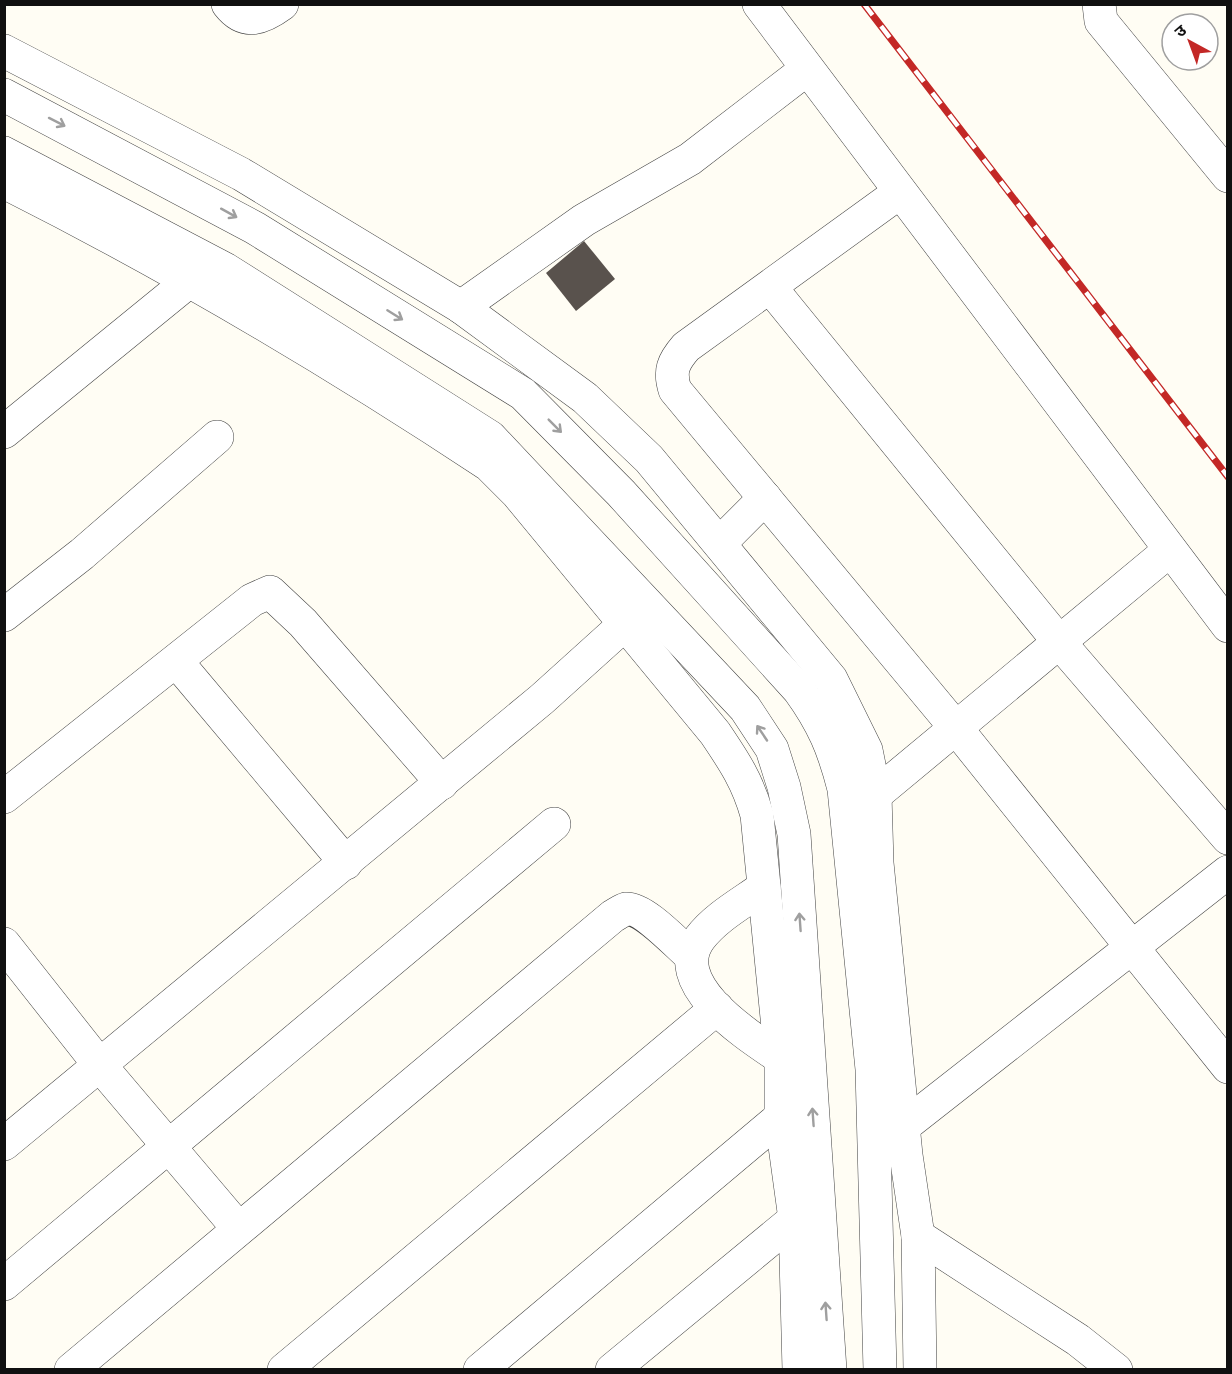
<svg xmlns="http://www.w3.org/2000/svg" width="1232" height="1374" viewBox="0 0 1232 1374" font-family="'Roboto Serif','Noto Sans Devanagari',serif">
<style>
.building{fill:#59524d}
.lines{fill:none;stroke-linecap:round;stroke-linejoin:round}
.minor-casing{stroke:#434343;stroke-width:34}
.minor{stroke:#fff;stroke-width:33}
.rail-casing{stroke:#c32826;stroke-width:7}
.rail{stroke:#fff;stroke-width:4.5;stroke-dasharray:14;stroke-linecap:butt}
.oneway{stroke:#9f9f9f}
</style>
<rect width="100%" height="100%" fill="#fffdf4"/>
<polygon class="building" points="584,241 615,279 576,311 546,273"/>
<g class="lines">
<defs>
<g id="minor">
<path d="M228 4C245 26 263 18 282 4"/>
<polyline points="759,4 1228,626"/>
<polyline points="1099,4 1101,21 1228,176"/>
<polyline points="4,51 241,174 461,307 585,398 649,459 831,679 866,750 875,795 877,863 906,1155 918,1236 920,1370"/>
<path d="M4 95 255 228 523 394 621 493 799 690C823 723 834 749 844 789L872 1069 880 1370"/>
<polyline points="4,153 225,269 490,437 745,708 772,749 784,787 794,834 830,1370"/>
<path d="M4 182C171 266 333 362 489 465L517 493 715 733C734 761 748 782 757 815L781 1058V1117L795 1219 799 1370"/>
<path d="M900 192 686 347C673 362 669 371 675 390L956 728 1228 1067"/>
<polyline points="770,287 1060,643 1228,838"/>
<polyline points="461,307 584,220 690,159 807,69"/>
<polyline points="4,432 188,282"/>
<polyline points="720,543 765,498"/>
<polyline points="4,615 82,554 217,437"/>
<polyline points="177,662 346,863"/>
<polyline points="875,795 1170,550"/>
<polyline points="4,797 252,600 270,592 303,623 442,783"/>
<path d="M764 887C742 903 716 917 700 938 665 984 750 1037 781 1058"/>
<polyline points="4,944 98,1063 238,1228"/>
<polyline points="904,1126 1228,872"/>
<polyline points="4,1144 542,699 625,624"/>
<polyline points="918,1236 1078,1340 1116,1370"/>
<polyline points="4,1284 554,824"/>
<path d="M71 1370 613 916C617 914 622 910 626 909 643 907 678 945 691 956"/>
<polyline points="284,1370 717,1008"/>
<polyline points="480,1370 781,1117"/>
<polyline points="612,1370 795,1219"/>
</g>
</defs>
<use href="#minor" class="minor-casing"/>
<use href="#minor" class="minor"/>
<defs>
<polyline id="rail" points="864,4 1228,477"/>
</defs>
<use href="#rail" class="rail-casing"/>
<use href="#rail" class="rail"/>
</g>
<defs><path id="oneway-shaft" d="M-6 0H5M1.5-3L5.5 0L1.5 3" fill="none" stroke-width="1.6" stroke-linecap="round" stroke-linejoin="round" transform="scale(1.5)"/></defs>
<g class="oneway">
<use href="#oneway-shaft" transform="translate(57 122) rotate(27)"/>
<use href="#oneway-shaft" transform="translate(229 213) rotate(29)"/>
<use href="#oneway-shaft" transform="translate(395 315) rotate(32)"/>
<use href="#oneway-shaft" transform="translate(555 426) rotate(45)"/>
<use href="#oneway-shaft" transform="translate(762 733) rotate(-124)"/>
<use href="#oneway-shaft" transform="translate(800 922) rotate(-94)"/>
<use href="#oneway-shaft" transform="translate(813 1117) rotate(-94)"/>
<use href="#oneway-shaft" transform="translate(826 1311) rotate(-94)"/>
</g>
<rect width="1232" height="1374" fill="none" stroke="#101010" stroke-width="12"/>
<g transform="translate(1190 42) rotate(319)"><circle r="28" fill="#ffffff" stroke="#9f9f9f" stroke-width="1.5"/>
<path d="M0-4.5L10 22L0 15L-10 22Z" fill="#c32826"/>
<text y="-9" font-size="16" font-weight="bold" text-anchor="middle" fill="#101010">उ</text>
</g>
</svg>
